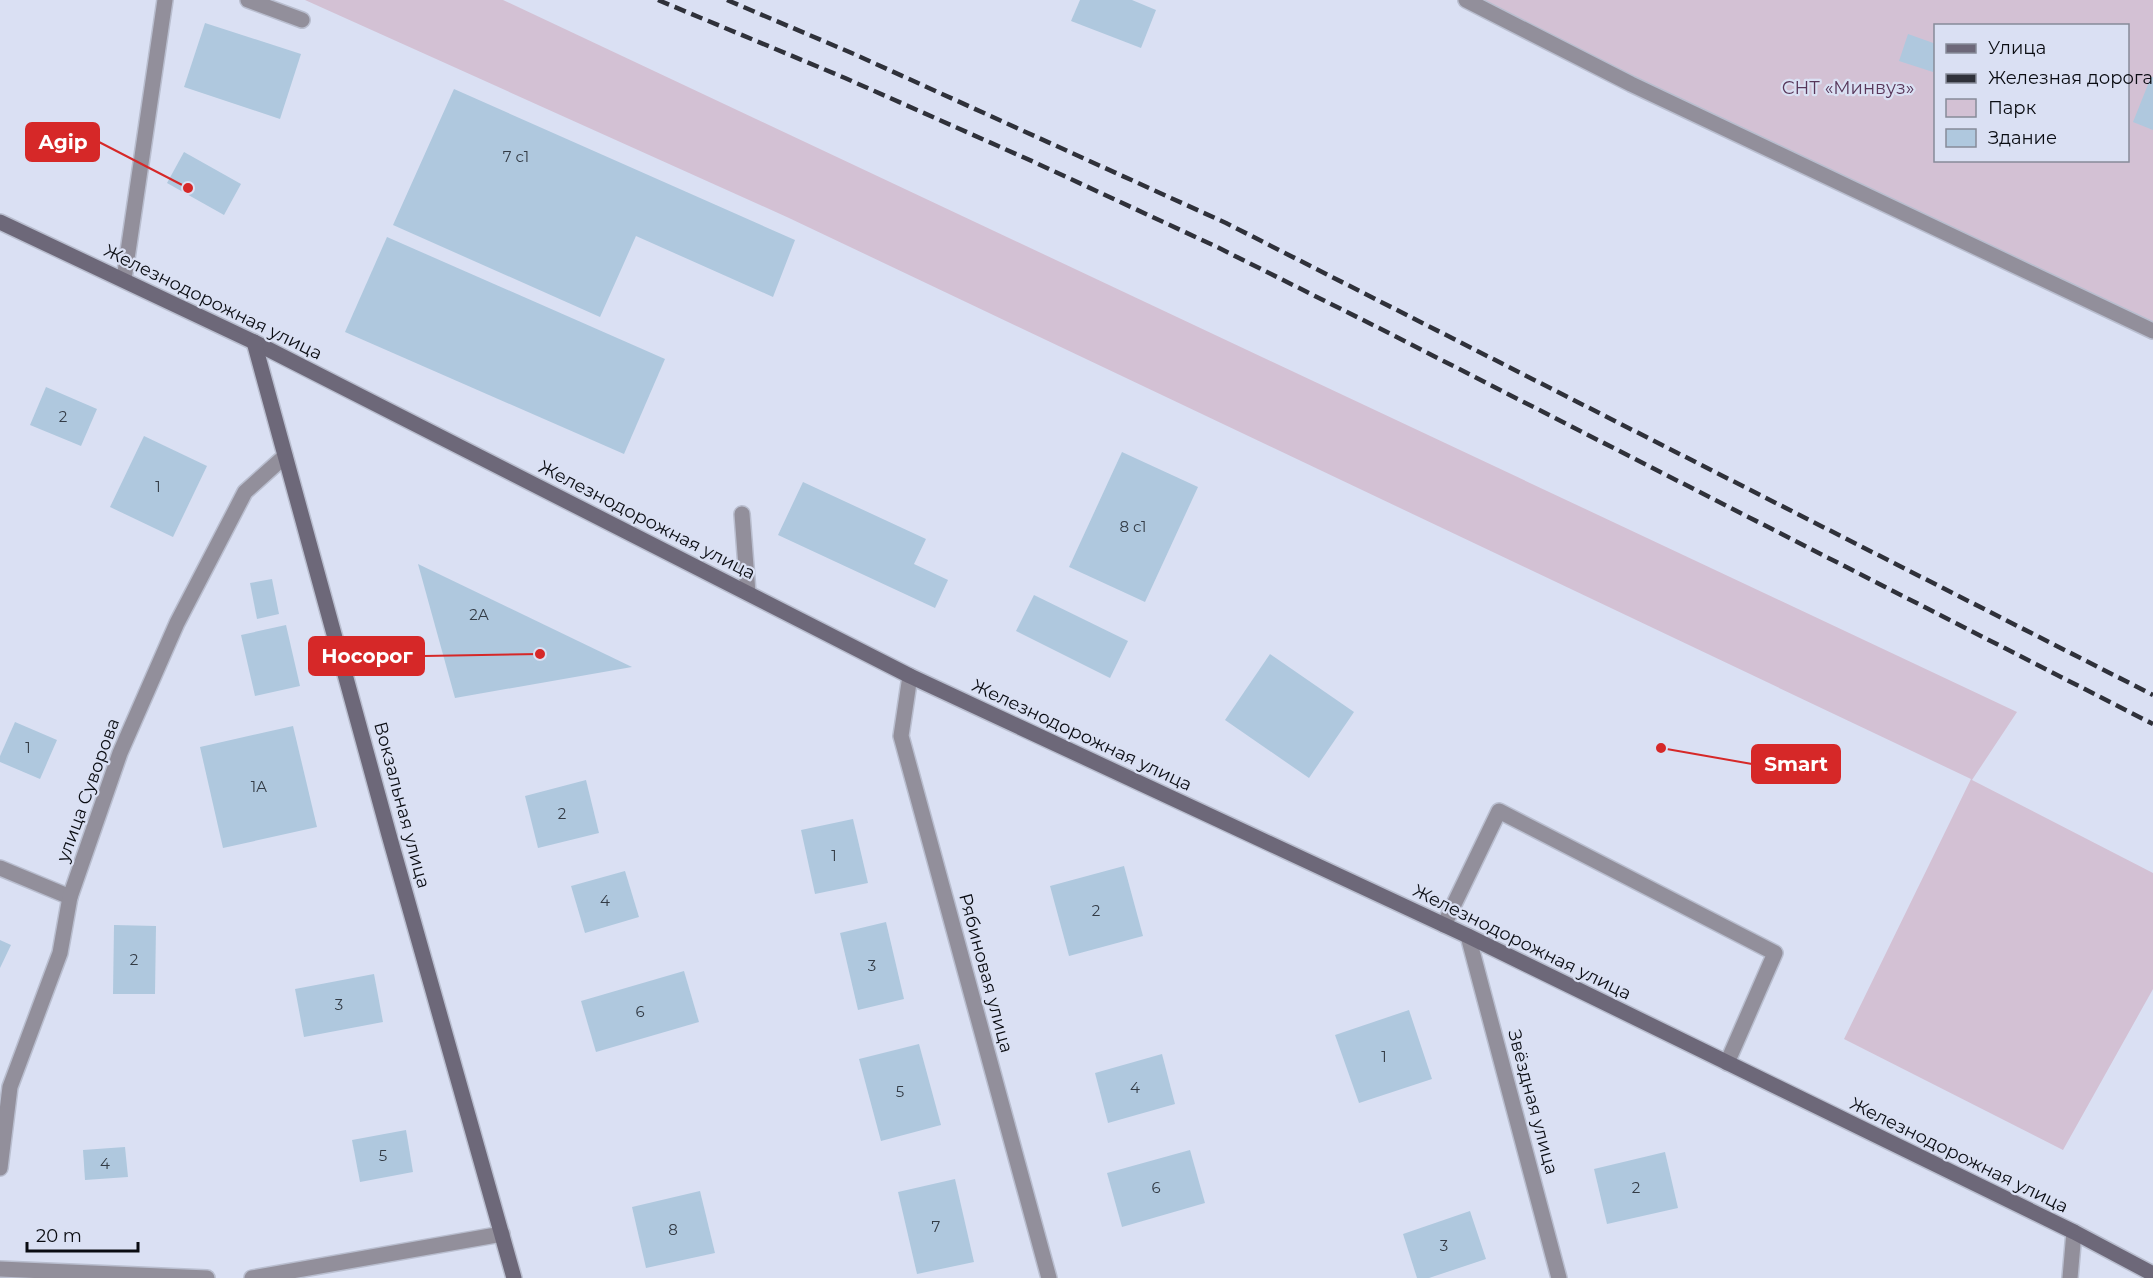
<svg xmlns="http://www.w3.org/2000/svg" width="2153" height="1278" viewBox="0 0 2153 1278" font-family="Montserrat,sans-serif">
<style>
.green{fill:#d3c1d4;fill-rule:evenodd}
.building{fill:#afc8de}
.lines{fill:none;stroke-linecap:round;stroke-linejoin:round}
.lane-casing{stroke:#b9becf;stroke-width:18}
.street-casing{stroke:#b9becf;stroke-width:18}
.secondary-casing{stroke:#b9becf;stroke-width:18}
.lane{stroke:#928f9b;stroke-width:15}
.street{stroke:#928f9b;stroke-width:15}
.secondary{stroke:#6d6879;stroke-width:15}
.rail{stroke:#2f313a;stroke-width:4.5;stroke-dasharray:12 6;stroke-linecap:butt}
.labels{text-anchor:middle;stroke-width:4.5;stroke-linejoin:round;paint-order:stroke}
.number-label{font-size:15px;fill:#333b45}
.park-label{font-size:18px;fill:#58375a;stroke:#dae0f3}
.street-label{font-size:18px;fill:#0a0c12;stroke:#dae0f3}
.leader{fill:none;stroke:#d62828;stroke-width:2}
.callout-dot{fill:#d62828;stroke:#dae0f3;stroke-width:2}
.callout{fill:#d62828;stroke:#d62828;stroke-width:2}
.callout-label{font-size:20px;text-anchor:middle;font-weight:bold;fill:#fff}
</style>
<rect width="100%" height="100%" fill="#dae0f3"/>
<g class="green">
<polygon points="305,0 503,0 2017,712 1972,780 2153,873 2153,989 2063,1150 1844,1039 1971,779 789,218"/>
<path d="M1466 0H2153V331ZM1936 26H2128V160H1936Z"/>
</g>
<g class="building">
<polygon points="1080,0 1132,0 1156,10 1141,48 1071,21"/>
<polygon points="205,23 301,54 280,119 184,87"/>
<polygon points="1908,34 1936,44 1936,64 1933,72 1899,61"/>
<polygon points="2151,77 2153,77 2153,130 2133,122"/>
<polygon points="454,89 795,240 773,297 636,236 600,317 393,225"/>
<polygon points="184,152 241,184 224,215 167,183"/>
<polygon points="387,237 665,359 624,454 345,332"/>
<polygon points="46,387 97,409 81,446 30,425"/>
<polygon points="144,436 207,466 173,537 110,507"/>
<polygon points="1122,452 1198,487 1145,602 1069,567"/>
<polygon points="803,482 926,539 914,564 948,580 935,608 778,535"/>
<polygon points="418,564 632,667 455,698"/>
<polygon points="272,579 279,614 257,619 250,583"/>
<polygon points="1034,595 1128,641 1110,678 1016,631"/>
<polygon points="286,625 300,686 255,696 241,635"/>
<polygon points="1270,654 1354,712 1309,778 1225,720"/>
<polygon points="15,722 57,740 40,779 0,762 0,756"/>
<polygon points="293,726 317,827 223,848 200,747"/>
<polygon points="586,780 599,833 538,848 525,796"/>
<polygon points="853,819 868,883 815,894 801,830"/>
<polygon points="1124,866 1143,936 1069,956 1050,886"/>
<polygon points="625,871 639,917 585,933 571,886"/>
<polygon points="886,922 904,999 858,1010 840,933"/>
<polygon points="114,925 156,926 155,994 113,994"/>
<polygon points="0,940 11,945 0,968"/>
<polygon points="684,971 699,1022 596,1052 581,1001"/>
<polygon points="374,974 383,1022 304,1037 295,989"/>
<polygon points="1409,1010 1432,1079 1359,1103 1335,1035"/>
<polygon points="919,1044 941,1125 881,1141 859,1059"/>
<polygon points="1162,1054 1175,1104 1108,1123 1095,1073"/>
<polygon points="406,1130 413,1172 360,1182 352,1140"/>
<polygon points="125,1147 128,1177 85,1180 83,1150"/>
<polygon points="1190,1150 1205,1203 1122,1227 1107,1173"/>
<polygon points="1665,1152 1678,1208 1607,1224 1594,1169"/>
<polygon points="955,1179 974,1262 917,1274 898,1192"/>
<polygon points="700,1191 715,1253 646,1268 632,1207"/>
<polygon points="1470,1211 1486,1259 1429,1278 1417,1278 1403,1234"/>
</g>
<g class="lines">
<defs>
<g id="lane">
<polyline points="248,0 302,20"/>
<polyline points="124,279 165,0"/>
<polyline points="742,514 748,593"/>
<polyline points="1444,925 1499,811 1775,953 1727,1063"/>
</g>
<g id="street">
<polyline points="1466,0 1631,84 2153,331"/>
<polyline points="910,676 901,736 1049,1278"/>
<polyline points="0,868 70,897"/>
<polyline points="1468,936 1559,1278"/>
<polyline points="0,1168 10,1087 60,953 70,897 120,753 177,623 245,492 285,456"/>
<polyline points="0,1269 207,1278"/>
<polyline points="252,1278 502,1234"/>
<polyline points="2070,1278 2074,1232"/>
</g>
<g id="secondary">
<polyline points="0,222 254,342 910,676 1468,936 2074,1232 2153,1274"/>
<polyline points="254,342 389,835 514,1278"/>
</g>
</defs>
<use href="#lane" class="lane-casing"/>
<use href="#street" class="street-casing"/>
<use href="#secondary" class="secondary-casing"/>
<use href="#lane" class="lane"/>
<use href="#street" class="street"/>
<use href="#secondary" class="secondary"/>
<g class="rail">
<polyline points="658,0 845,78 1034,162 1215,246 1379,328 2153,724"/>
<polyline points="727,0 854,54 1226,223 2153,695"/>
</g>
</g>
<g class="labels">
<g class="number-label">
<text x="516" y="162">7 с1</text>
<text x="63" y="422">2</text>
<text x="158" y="492">1</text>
<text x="1133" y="532">8 с1</text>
<text x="479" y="620">2А</text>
<text x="28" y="753">1</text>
<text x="259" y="792">1А</text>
<text x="562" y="819">2</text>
<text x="834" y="861">1</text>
<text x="605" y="906">4</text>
<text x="1096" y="916">2</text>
<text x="134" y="965">2</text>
<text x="872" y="971">3</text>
<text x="339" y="1010">3</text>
<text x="640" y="1017">6</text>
<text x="1384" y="1062">1</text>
<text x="1135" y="1093">4</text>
<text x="900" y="1097">5</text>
<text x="383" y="1161">5</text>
<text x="105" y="1169">4</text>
<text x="1156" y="1193">6</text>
<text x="1636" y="1193">2</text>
<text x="936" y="1232">7</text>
<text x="673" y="1235">8</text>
<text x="1444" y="1251">3</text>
</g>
<g class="park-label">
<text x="1848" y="94">СНТ «Минвуз»</text>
</g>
<g class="street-label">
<text transform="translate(213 302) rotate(26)" y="6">Железнодорожная улица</text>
<text transform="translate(647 520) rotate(27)" y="6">Железнодорожная улица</text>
<text transform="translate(1082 735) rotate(25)" y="6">Железнодорожная улица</text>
<text transform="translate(88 790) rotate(-70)" y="6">улица Суворова</text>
<text transform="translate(402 805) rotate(75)" y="6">Вокзальная улица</text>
<text transform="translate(1522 942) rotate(26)" y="6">Железнодорожная улица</text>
<text transform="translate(986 973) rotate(75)" y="6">Рябиновая улица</text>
<text transform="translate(1533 1102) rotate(75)" y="6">Звёздная улица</text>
<text transform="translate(1959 1155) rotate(26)" y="6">Железнодорожная улица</text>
</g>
</g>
<path class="leader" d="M188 188L99 142M540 654L424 656M1661 748L1752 764"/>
<g class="callout-dot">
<circle cx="188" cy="188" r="6"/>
<circle cx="540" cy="654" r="6"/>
<circle cx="1661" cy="748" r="6"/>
</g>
<g class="callout">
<rect x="26" y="123" width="73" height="38" rx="6"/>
<rect x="309" y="637" width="115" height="38" rx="6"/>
<rect x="1752" y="745" width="88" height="38" rx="6"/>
</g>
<g class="callout-label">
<text x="63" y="149">Agip</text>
<text x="367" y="663">Носорог</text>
<text x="1796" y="771">Smart</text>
</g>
<rect x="1934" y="24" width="195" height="138" fill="#dae0f3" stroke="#878b99" stroke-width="1.5"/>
<rect x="1946" y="44" width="30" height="9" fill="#6d6879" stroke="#878b99" stroke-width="1.5"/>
<text x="1988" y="54" font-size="18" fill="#0a0c12">Улица</text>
<rect x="1946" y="74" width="30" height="9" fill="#2f313a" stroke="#878b99" stroke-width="1.5"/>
<text x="1988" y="84" font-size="18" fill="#0a0c12">Железная дорога</text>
<rect x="1946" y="99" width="30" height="18" fill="#d3c1d4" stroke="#878b99" stroke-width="1.5"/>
<text x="1988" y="114" font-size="18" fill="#0a0c12">Парк</text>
<rect x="1946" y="129" width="30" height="18" fill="#afc8de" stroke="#878b99" stroke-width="1.5"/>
<text x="1988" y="144" font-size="18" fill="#0a0c12">Здание</text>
<path d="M27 1242v9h111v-9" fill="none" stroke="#0a0c12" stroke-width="3"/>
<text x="36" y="1242" font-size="18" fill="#0a0c12" stroke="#dae0f3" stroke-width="4.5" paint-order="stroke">20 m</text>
</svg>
